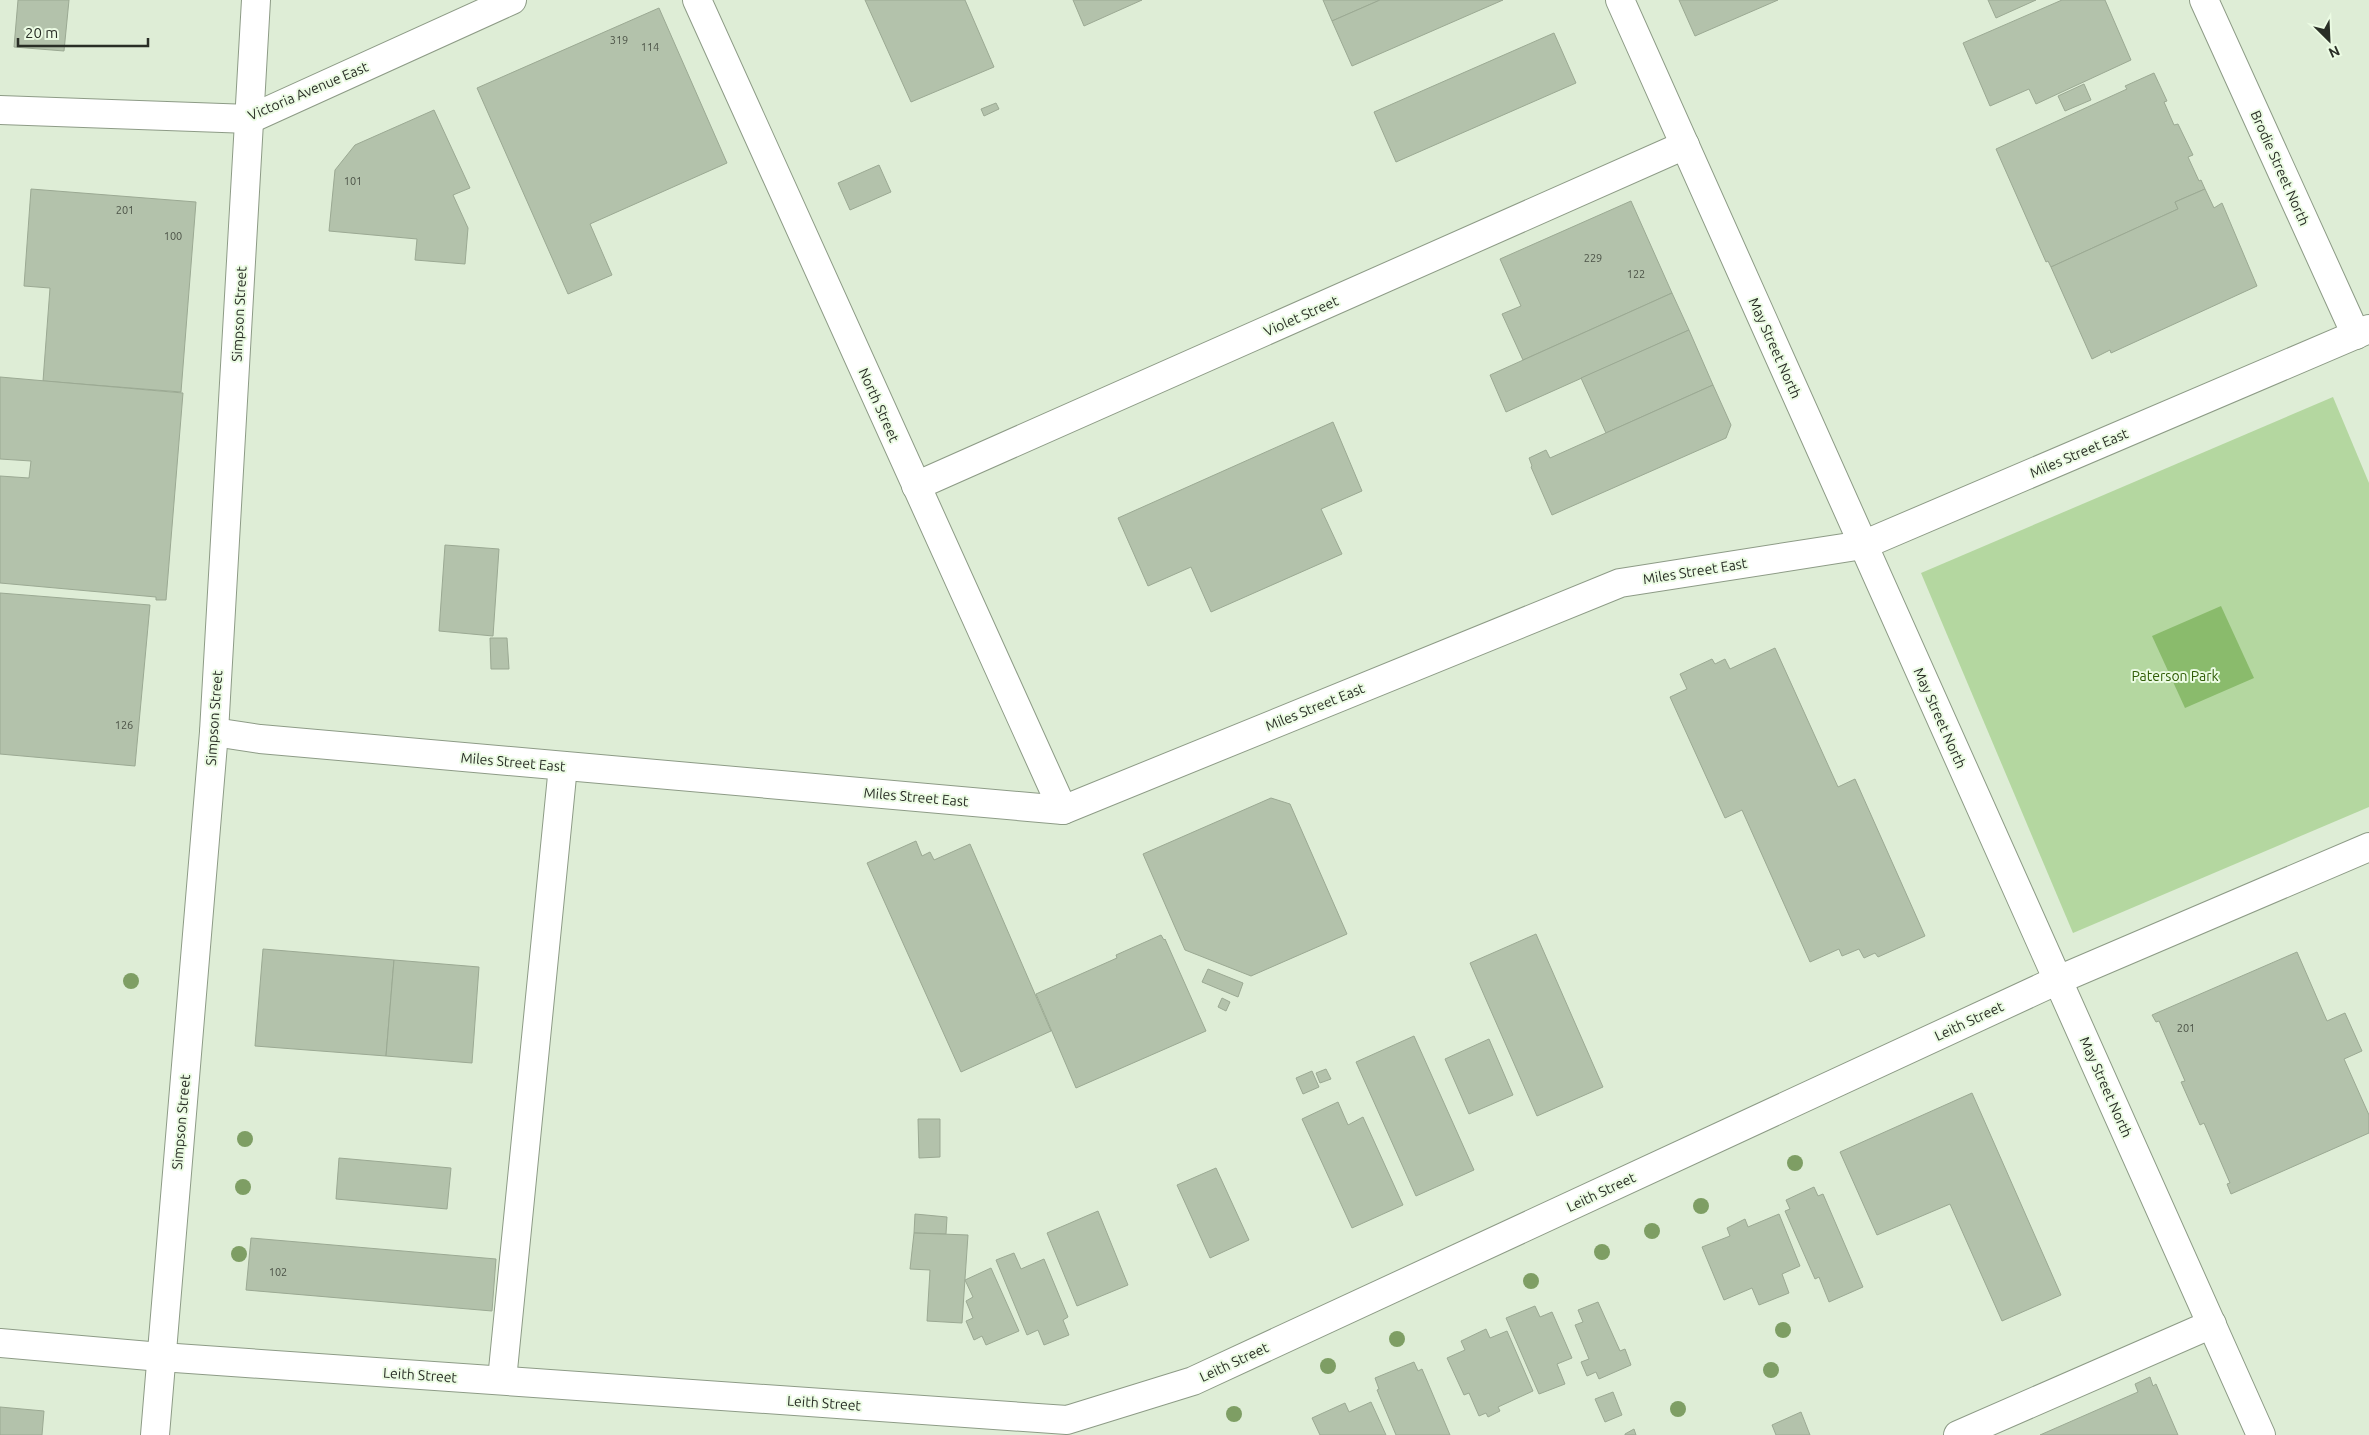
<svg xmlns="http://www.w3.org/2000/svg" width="2369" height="1435" viewBox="0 0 2369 1435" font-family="Ubuntu,sans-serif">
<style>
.green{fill:#b4d7a0}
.water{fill:#8abb6c}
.building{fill:#b3c2ab;stroke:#9ba993}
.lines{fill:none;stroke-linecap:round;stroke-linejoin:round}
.minor-casing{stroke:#8d9b86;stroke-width:30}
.major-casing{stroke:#8d9b86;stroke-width:30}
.minor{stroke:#fff;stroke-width:28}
.major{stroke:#fff;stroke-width:28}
.tree{fill:#7e9e64}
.labels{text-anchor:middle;stroke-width:4;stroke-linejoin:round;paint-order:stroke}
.number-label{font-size:11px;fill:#4c5347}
.street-label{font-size:14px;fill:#292e26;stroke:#ebfbe3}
.park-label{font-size:14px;fill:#305d06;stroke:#ebfbe3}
</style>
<rect width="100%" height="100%" fill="#deedd6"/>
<polygon class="green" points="2333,397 2369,483 2369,807 2073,933 1921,573"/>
<polygon class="water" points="2221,606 2254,678 2185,708 2152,636"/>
<g class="building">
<polygon points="18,0 69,0 64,51 14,47"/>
<polygon points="865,0 965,0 994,67 911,102"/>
<polygon points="1073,0 1142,0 1084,26"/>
<polygon points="1323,0 1380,0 1332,21"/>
<polygon points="1380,0 1503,0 1352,66 1332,21"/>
<polygon points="1679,0 1778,0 1695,36"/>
<polygon points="1988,0 2036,0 1996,18"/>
<polygon points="2062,0 2105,0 2131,60 2036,104 2029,89 1990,106 1963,43"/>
<polygon points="659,8 727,163 590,224 612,275 568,294 477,88"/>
<polygon points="1554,33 1576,83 1396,162 1374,112"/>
<polygon points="2154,73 2167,101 2164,102 2174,125 2178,124 2193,155 2188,157 2199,181 2201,180 2205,189 2175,202 2178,209 2051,267 2048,261 2046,262 1996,149 2127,89 2125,86"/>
<polygon points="2084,84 2091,100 2065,111 2058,96"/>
<polygon points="996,103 999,109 984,116 981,109"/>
<polygon points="434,110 470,188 453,195 468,228 465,264 415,260 417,239 329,231 335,170 355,145"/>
<polygon points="879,165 891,192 850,210 838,183"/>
<polygon points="31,189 196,202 181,392 43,381 50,288 24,286"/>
<polygon points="2205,189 2214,208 2222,203 2257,286 2111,353 2110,350 2092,359 2051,267 2178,209 2175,202"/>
<polygon points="1631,201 1672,293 1523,360 1502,314 1521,306 1500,259"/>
<polygon points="1672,293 1689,330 1506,412 1490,375"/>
<polygon points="1689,330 1713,385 1606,433 1581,378"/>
<polygon points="0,377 183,393 166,600 156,600 156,597 0,583 0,476 29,478 31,461 0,459"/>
<polygon points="1713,385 1731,425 1726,438 1552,515 1531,467 1532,466 1529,458 1546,450 1550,458"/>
<polygon points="1333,422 1362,491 1321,509 1342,554 1211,612 1191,567 1148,586 1118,518"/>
<polygon points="445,545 499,549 493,636 439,631"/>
<polygon points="0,593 150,605 135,766 0,754"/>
<polygon points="490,638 507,638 509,669 491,669"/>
<polygon points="1775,648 1838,787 1855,779 1925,936 1878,957 1875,953 1864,958 1859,949 1842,956 1839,949 1810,962 1742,810 1725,818 1670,697 1687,689 1680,674 1712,659 1715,664 1725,659 1730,669"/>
<polygon points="1271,798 1290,804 1347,934 1251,976 1185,950 1143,854"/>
<polygon points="916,841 922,856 930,852 934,860 970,844 1051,1031 961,1072 867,863"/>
<polygon points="1536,934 1603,1087 1537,1116 1470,963"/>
<polygon points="1161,935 1164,940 1165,939 1206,1031 1076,1088 1036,994 1117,958 1116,955"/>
<polygon points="263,949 394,960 386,1056 255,1046"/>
<polygon points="2297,952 2327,1021 2345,1013 2362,1051 2344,1059 2369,1115 2369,1133 2231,1194 2227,1184 2230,1183 2204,1123 2200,1125 2181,1082 2185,1081 2159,1021 2156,1022 2152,1015"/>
<polygon points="394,960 479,967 472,1063 386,1056"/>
<polygon points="1208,969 1243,983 1238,997 1202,982"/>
<polygon points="1222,998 1230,1002 1226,1011 1218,1007"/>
<polygon points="1414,1036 1474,1170 1416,1196 1356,1062"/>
<polygon points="1489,1039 1513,1095 1469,1114 1445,1059"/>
<polygon points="1326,1069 1331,1079 1320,1083 1316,1073"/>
<polygon points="1312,1071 1319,1087 1303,1094 1296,1078"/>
<polygon points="1972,1093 2061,1295 2002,1321 1950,1204 1877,1235 1840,1152"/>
<polygon points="1338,1102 1348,1125 1363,1117 1403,1205 1352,1228 1302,1119"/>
<polygon points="918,1119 940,1119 940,1157 919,1158"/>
<polygon points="339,1158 451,1168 447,1209 336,1199"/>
<polygon points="1216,1168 1249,1240 1210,1258 1177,1185"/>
<polygon points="1814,1187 1818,1196 1823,1194 1863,1287 1829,1302 1819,1277 1815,1279 1785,1211 1790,1209 1786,1200"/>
<polygon points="1098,1211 1128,1285 1077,1306 1047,1233"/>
<polygon points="915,1214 947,1217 946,1234 914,1233"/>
<polygon points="1779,1214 1800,1266 1782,1274 1789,1293 1759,1305 1752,1288 1724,1300 1702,1247 1730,1236 1727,1228 1745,1219 1748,1227"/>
<polygon points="914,1233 968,1235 962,1323 927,1321 930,1270 910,1269"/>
<polygon points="251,1238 496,1259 492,1311 246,1290"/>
<polygon points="1014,1253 1021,1269 1044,1259 1068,1317 1063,1320 1069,1335 1044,1345 1038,1330 1027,1335 996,1260"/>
<polygon points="991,1268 1019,1331 986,1345 982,1336 974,1340 966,1321 973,1318 966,1301 973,1297 965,1280"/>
<polygon points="1598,1302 1620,1351 1625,1349 1631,1365 1599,1379 1596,1372 1587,1376 1581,1362 1589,1359 1575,1325 1583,1322 1578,1310"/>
<polygon points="1535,1306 1540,1317 1552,1312 1572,1358 1557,1364 1565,1384 1539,1394 1506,1318"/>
<polygon points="1486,1329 1490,1338 1507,1331 1533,1391 1498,1407 1500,1411 1488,1417 1486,1413 1479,1416 1469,1393 1464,1395 1447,1358 1465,1350 1461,1341"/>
<polygon points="1414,1362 1418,1371 1422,1369 1450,1435 1396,1435 1377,1390 1379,1389 1375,1378"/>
<polygon points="2150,1377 2153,1386 2156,1384 2178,1435 2040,1435 2138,1392 2135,1384"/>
<polygon points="1613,1392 1622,1415 1605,1422 1595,1399"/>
<polygon points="1371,1402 1386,1435 1320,1435 1312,1418 1345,1403 1349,1412"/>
<polygon points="0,1407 44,1411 42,1435 0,1435"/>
<polygon points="1801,1412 1810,1435 1776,1435 1772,1425"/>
<polygon points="1634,1429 1636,1435 1625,1435 1625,1434"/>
</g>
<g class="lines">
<defs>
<g id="minor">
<polyline points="697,0 1063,810"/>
<polyline points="2204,0 2356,335"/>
<polyline points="0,110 250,119 512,0"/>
<polyline points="916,486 1685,145"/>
<polyline points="214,732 260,739 1063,810 1620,583 1863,545 2369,329"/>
<polyline points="0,1343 161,1357 1067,1420 1193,1381 2058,980 2369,847"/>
<polyline points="502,1380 563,766"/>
<polyline points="1958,1435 2212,1324"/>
</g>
<g id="major">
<polyline points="1620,0 2261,1435"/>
<polyline points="155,1435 214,732 256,0"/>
</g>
</defs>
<use href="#minor" class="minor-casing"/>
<use href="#major" class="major-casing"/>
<use href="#minor" class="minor"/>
<use href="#major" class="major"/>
</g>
<g class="tree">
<circle cx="131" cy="981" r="8"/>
<circle cx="245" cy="1139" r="8"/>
<circle cx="1795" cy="1163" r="8"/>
<circle cx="243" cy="1187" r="8"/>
<circle cx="1701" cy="1206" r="8"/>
<circle cx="1652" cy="1231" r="8"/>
<circle cx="1602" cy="1252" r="8"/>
<circle cx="239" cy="1254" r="8"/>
<circle cx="1531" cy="1281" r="8"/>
<circle cx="1783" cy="1330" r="8"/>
<circle cx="1397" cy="1339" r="8"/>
<circle cx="1328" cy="1366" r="8"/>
<circle cx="1771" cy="1370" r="8"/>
<circle cx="1678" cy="1409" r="8"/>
<circle cx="1234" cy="1414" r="8"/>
</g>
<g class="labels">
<g class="number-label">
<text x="619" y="44">319</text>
<text x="650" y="51">114</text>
<text x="353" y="185">101</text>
<text x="125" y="214">201</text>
<text x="173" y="240">100</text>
<text x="1593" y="262">229</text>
<text x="1636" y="278">122</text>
<text x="124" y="729">126</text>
<text x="2186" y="1032">201</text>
<text x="278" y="1276">102</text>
</g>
<g class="street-label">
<text transform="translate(308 91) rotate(-23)" y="5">Victoria Avenue East</text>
<text transform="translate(2280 168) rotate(66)" y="5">Brodie Street North</text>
<text transform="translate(239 314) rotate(-87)" y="5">Simpson Street</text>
<text transform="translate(1301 316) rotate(-24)" y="5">Violet Street</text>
<text transform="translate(1775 348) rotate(66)" y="5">May Street North</text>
<text transform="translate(879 405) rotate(66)" y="5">North Street</text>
<text transform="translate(2079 453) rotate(-23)" y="5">Miles Street East</text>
<text transform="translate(1695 571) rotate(-9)" y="5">Miles Street East</text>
<text transform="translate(1315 707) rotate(-22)" y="5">Miles Street East</text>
<text transform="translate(214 718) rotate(-86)" y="5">Simpson Street</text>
<text transform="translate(1940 718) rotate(66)" y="5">May Street North</text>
<text transform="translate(513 762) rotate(5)" y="5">Miles Street East</text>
<text transform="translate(916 797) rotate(5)" y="5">Miles Street East</text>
<text transform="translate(1969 1021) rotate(-25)" y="5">Leith Street</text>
<text transform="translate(2106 1087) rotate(66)" y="5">May Street North</text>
<text transform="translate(181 1122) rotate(-85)" y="5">Simpson Street</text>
<text transform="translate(1601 1192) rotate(-25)" y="5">Leith Street</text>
<text transform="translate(1234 1362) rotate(-25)" y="5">Leith Street</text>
<text transform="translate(420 1375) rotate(4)" y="5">Leith Street</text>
<text transform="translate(824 1403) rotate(4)" y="5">Leith Street</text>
</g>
<g class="park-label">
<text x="2175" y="681">Paterson Park</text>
</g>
</g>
<g transform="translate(2329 40) rotate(156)" stroke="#ebfbe3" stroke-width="4" paint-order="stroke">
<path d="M0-4L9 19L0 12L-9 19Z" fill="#292e26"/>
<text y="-8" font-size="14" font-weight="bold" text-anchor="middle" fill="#292e26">N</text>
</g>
<path d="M18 38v8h130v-8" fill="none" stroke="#292e26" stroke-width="2.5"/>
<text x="25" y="38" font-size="15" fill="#292e26" stroke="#ebfbe3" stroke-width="4" paint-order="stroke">20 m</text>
</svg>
